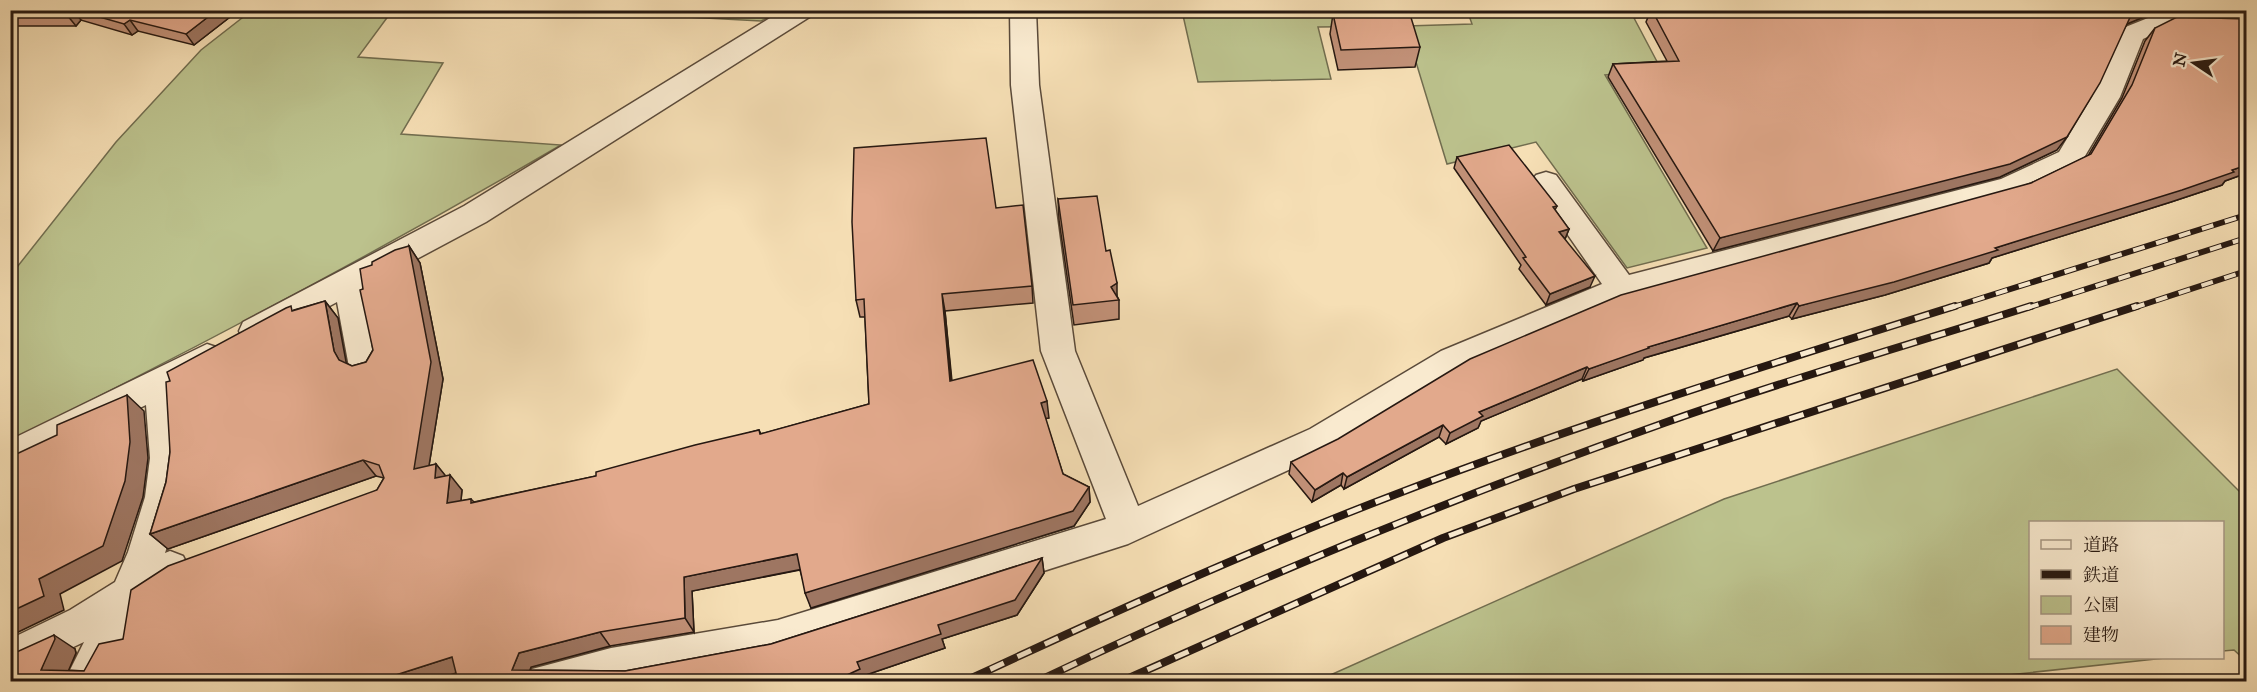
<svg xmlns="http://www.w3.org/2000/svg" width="2257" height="692" viewBox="0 0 2257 692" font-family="'IM FELL Great Primer','Noto Serif JP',serif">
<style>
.green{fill:#bcc28d;stroke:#716d4f;stroke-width:1.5}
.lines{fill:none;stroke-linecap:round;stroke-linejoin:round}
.minor-casing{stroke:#5a4a3a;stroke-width:3}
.minor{fill:#f9eacf;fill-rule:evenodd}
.rail-far1-casing{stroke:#261811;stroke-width:6}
.rail-casing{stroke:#261811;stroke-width:8}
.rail-far1{stroke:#f9eacf;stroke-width:4;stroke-dasharray:12;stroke-linecap:butt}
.rail{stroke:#f9eacf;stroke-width:5;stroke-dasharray:15;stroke-linecap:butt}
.wall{fill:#c29178;stroke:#261811;stroke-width:1.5}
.shaded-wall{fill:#9e7662;stroke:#261811;stroke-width:1.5}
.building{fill:#e2a98c;stroke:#261811;stroke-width:1.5}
</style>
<rect width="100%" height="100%" fill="#f6dfb5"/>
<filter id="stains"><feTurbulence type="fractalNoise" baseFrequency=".00333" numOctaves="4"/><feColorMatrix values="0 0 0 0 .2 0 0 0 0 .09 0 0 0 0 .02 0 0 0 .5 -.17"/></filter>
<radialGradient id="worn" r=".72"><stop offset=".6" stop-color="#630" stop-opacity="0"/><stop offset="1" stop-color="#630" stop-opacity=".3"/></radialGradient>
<g class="green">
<polygon points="652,10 782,11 761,21 650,15"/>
<polygon points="1467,10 1765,10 1767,15 1634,18 1662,71 1605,75 1707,248 1627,268 1536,142 1447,164 1405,26 1318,27 1331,79 1198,82 1182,11 1398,11 1406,26 1472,24"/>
<path d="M251 11H392L358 57 443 63 401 134 561 145C381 250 198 348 11 440L10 276 116 142 201 50Z"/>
<polygon points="2117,369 2246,498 2246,661 2234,650 2223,651 2222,522 2030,522 2030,658 2165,658 1943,682 1317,681 1724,499"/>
</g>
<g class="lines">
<defs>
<g id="minor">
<polygon points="783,10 815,10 811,16 486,222 366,286 383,367 378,376 366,380 354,376 349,367 337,302 267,340 255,344 243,340 239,331 243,322 464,206"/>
<polygon points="1010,10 1036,10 1039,85 1075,351 1138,506 1310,429 1441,351 1602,284 1536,189 1531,182 1536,175 1546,172 1556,175 1629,275 2001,179 2059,152 2092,97 2123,28 2163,12 2246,14 2246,30 2167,28 2143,39 2120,97 2079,166 2020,194 1630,299 1465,369 1334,449 1128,544 778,656 635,682 526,682 532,669 611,648 778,620 1106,519 1041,351 1011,85"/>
<path d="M207 344 219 348 224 357 219 366 179 388C185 455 187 488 165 553L170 551 183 556 189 568 183 580 143 606 105 682H64L84 642 10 677V639L70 610 115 582 128 552 145 497 150 458 146 405 10 471V440Z"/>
</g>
</defs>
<use href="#minor" class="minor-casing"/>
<use href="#minor" class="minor"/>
<defs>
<g id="rail-far1">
<polyline points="1950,308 2246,215"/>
<polyline points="2027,308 2246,238"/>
<polyline points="2133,308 2246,271"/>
</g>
<g id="rail">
<path d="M963 682C1105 616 1247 551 1394 495 1578 424 1767 365 1955 306"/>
<path d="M1036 682C1241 584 1450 499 1664 423 1785 380 1909 345 2031 306"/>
<polyline points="1120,682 1443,538 1574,489 2137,306"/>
</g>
</defs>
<use href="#rail-far1" class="rail-far1-casing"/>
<use href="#rail" class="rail-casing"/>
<use href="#rail-far1" class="rail-far1"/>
<use href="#rail" class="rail"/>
</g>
<g class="wall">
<polygon points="10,10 239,10 194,45 138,31 132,35 81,20 76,26 10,26"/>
<polygon points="1651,10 2161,10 2127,24 2057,150 2000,177 1713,251 1608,77 1613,64 1667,61 1646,22"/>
<polygon points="2194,10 2247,10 2247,15 2246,12"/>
<polygon points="1333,14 1420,47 1415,67 1338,70 1330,34"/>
<polygon points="2247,19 2247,173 2225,181 2222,185 2171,202 1992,258 1989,263 1885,295 1792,319 1789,316 1644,358 1643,360 1583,381 1582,379 1481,421 1478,428 1446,444 1439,437 1344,489 1341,485 1312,502 1289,474 1291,462 2031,183 2088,156 2122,98 2145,41 2155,28"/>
<polygon points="1457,157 1557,206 1555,210 1569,229 1565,239 1590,287 1546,305 1519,269 1521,265 1454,168"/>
<polygon points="1058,199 1106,251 1117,296 1119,300 1119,319 1074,325 1059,220"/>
<polygon points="996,208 1032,286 1033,303 945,311 952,381 1049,418 1045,418 1063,474 1089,487 1090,502 1074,526 811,608 800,570 692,591 694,632 610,646 531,667 530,670 625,671 771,644 1042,558 1044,573 1017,615 942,639 945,648 863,676 456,674 432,681 10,681 75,649 76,653 68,670 84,671 123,639 377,490 384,478 376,476 168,549 150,534 166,482 170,452 170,381 294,310 325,301 338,318 346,363 352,366 366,362 373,350 363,289 372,265 409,246 420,263 443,379 429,466 436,464 445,476 462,490 461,501 471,499 474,502 596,476 759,430 761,434 869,404 865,317 860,317 856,300"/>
</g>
<g class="shaded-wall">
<polygon points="71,10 73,10 81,20 76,26 67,15"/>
<polygon points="217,10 239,10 194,45 186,34"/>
<polygon points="2138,10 2161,10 2122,26 2132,13"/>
<polygon points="130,20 138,31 132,35 124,24"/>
<polygon points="2067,137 2057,150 2000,177 1713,251 1720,238"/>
<polygon points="2247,165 2247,173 2225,181 2222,185 2171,202 1992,258 1989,263 1885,295 1792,319 1799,306 1995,248 2232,170"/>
<polygon points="1569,229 1565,239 1559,232"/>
<polygon points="409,246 420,263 443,379 426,484 414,469"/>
<polygon points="1595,276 1590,287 1546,305 1550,294"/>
<polygon points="1117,283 1117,300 1111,287"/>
<polygon points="942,294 945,311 953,398 950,381"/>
<polygon points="325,301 338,318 347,367 339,360 334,351"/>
<polygon points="1797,303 1789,316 1644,358 1643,360 1583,381 1589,369 1648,347"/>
<polygon points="1587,367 1582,379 1481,421 1478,428 1446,444 1450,433 1479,412"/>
<polygon points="127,395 144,411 148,458 143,497 122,561 60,594 64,610 10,636 10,612 39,579"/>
<polygon points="1047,401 1049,418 1042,419 1041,403"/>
<polygon points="1443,425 1439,437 1344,489 1347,477"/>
<polygon points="363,460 376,476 168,549 150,534"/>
<polygon points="436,464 449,480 435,478"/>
<polygon points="1343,473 1341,485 1312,502 1315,490"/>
<polygon points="450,475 462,490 459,519 447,503"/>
<polygon points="1089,487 1090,502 1074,526 811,608 805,593"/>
<polygon points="797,554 803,569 692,591 694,632 685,618 684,577"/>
<polygon points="1042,558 1044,573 1017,615 942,639 945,648 863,676 865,681 834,681 857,662 938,625"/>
<polygon points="600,632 610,646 531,667 526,681 512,670 519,653"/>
<polygon points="54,635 75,649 76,653 64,681 41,670"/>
<polygon points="452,657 465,670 432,681 377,681"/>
</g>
<g class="building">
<polygon points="10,10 71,10 67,15 10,15"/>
<polygon points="75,10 217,10 186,34 130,20 124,24"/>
<polygon points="1652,10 2138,10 2132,13 2100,83 2067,137 2010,164 1720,238 1613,64 1679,61"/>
<polygon points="1409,11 1420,47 1341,50 1333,14"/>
<polygon points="2177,17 2247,19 2247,165 2232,170 2234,172 2182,190 1995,248 1998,250 1894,282 1799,306 1797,303 1648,347 1649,348 1589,369 1587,367 1479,412 1483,416 1450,433 1443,425 1347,477 1343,473 1315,490 1291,462 1338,439 1470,359 1621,295 2031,183 2091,154 2132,85 2155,28"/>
<polygon points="986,138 996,208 1023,205 1032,286 942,294 950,381 1033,360 1047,401 1041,403 1063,474 1089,487 1073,511 805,593 797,554 684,577 685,618 600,632 519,653 512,670 625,671 771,644 1042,558 1015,600 938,625 941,634 857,662 860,669 834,681 458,681 452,657 377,681 10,681 10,655 54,635 55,639 41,670 84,671 99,644 123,639 131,590 168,566 377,490 384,478 379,465 363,460 150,534 166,482 170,452 166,382 170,381 167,372 286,308 291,306 292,311 325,301 334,351 339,360 352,366 366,362 373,350 360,290 363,289 360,269 372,265 372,262 395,250 409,246 431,362 414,469 436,464 435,478 450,475 447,503 471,499 471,503 596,476 596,472 695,445 759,430 760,434 869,404 864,299 856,300 852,222 854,148"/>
<polygon points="1509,145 1557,206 1553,207 1569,229 1559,232 1595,276 1550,294 1523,258 1526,257 1457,157"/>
<polygon points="1097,196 1106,251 1110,250 1117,283 1111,287 1119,300 1073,305 1058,199"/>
<polygon points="127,395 130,442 125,481 103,546 39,579 44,596 10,612 10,457 57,435 57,425"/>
</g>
<rect width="2257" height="692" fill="none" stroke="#f6dfb5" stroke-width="36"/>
<rect x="12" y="12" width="2233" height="668" fill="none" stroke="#261811" stroke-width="3"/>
<rect x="18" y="18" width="2221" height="656" fill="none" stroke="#261811" stroke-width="1.5"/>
<rect x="2029" y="521" width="195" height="138" fill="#f9eacf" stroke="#a59683" stroke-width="1.5"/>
<rect x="2041" y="540" width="30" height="9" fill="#f9eacf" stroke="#a59683" stroke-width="1.5"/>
<text x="2083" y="551" font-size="18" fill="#261811">道路</text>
<rect x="2041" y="570" width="30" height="9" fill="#261811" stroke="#a59683" stroke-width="1.5"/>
<text x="2083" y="581" font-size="18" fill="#261811">鉄道</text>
<rect x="2041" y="596" width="30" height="18" fill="#bcc28d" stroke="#a59683" stroke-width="1.5"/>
<text x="2083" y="611" font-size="18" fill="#261811">公園</text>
<rect x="2041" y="626" width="30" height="18" fill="#e2a98c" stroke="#a59683" stroke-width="1.5"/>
<text x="2083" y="641" font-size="18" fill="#261811">建物</text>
<g transform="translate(2194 63) rotate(283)" stroke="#f9eacf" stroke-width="4.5" paint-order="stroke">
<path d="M0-4.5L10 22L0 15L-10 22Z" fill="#261811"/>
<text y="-9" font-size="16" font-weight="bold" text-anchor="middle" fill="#261811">N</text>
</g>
<rect width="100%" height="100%" filter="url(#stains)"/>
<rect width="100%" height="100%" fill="url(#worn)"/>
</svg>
